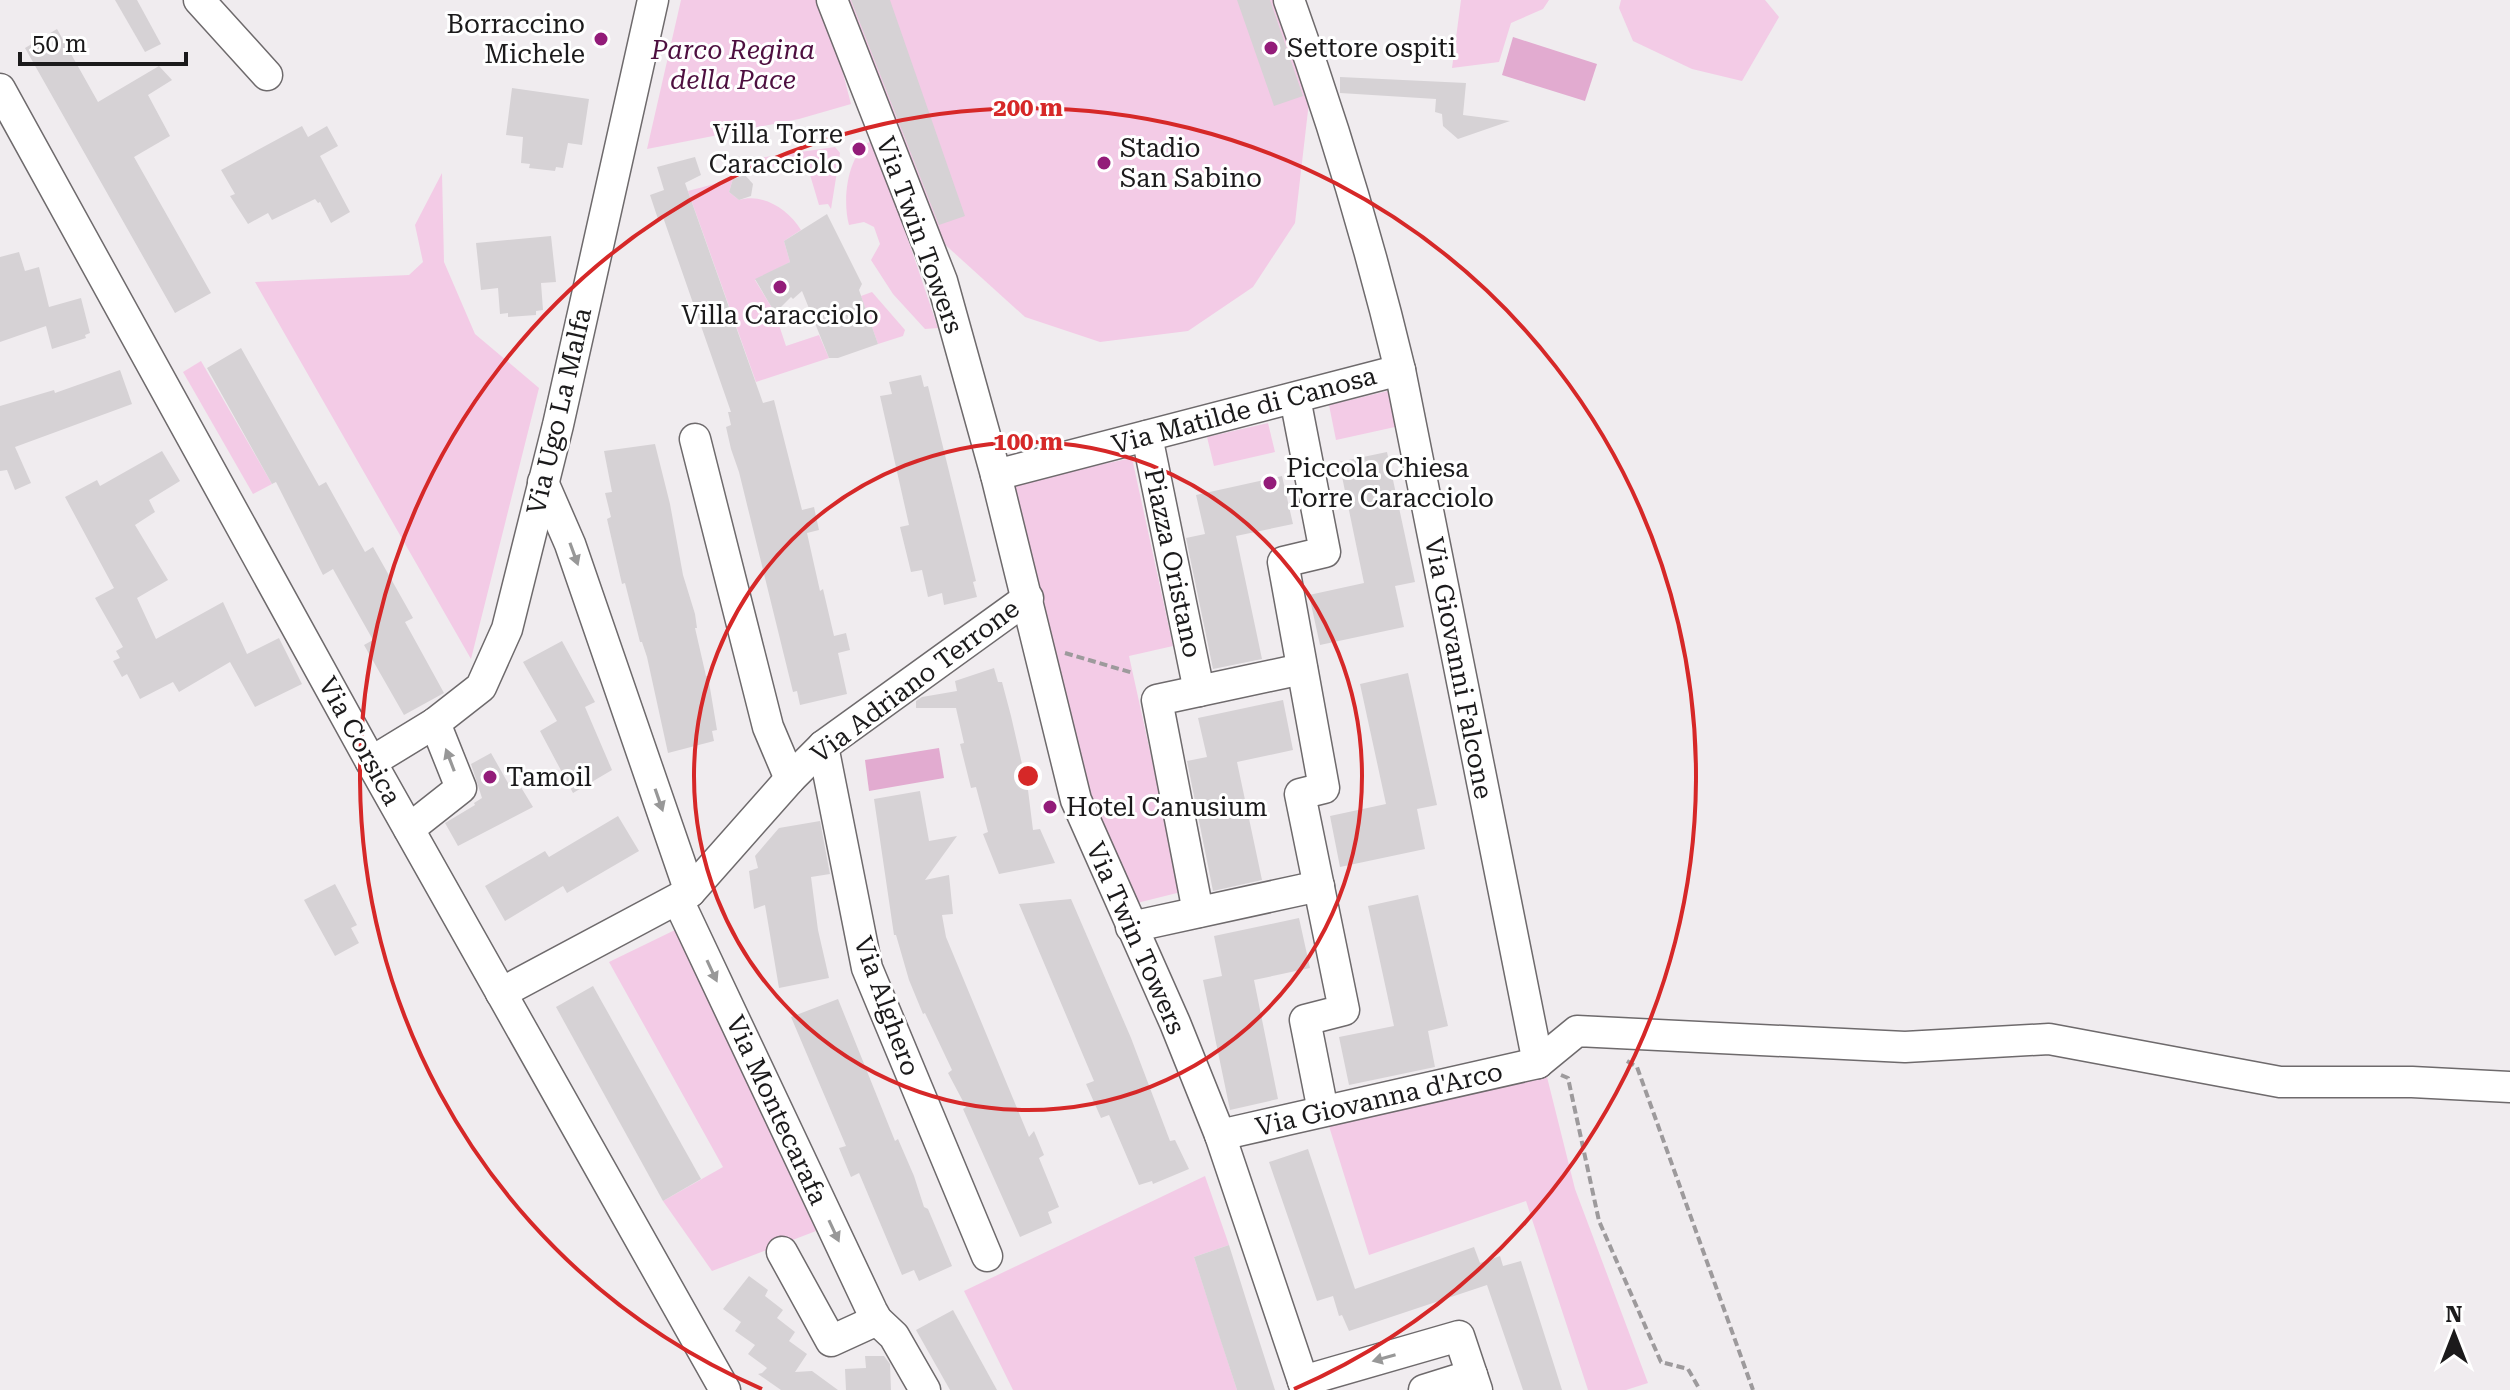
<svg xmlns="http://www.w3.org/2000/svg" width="2510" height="1390" viewBox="0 0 2510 1390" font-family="'Roboto Serif',serif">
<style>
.green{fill:#f3cbe6}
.water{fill:#e2abd0}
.building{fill:#d6d2d5}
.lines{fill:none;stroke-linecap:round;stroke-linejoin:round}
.minor-casing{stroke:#6e6a6c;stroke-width:33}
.path{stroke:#9d9a9c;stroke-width:4;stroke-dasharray:8 4;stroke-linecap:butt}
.minor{stroke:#fff;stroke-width:30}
.oneway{fill:#989898}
.ring{fill:none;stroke:#d62828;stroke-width:4}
.poi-dot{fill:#931c79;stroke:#fff;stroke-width:3}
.labels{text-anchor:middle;stroke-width:6;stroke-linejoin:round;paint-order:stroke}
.poi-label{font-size:26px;fill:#1b1a1b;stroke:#fff;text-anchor:start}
.park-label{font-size:26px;font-style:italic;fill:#4e0f40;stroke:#fff}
.street-label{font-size:26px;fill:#1b1a1b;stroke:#fff}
.centre{fill:#d62828;stroke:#fff;stroke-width:4}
.ring-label{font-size:24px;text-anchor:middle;font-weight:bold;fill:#d62828;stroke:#fff;stroke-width:6;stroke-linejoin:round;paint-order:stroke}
</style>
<rect width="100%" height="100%" fill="#f0ecef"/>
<g class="green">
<polygon points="681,0 824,0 851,104 799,119 647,149"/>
<polygon points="848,0 1273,0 1309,102 1295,223 1253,287 1188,331 1100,342 1025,317 930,231"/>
<polygon points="1461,0 1549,0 1543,9 1511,23 1499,62 1452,68"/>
<polygon points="1621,0 1765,0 1779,17 1742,81 1692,69 1633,41 1619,8"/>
<path d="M874 139 938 328 925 329 893 294 871 260 880 244 874 227 864 222 849 225C842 199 847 152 874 139Z"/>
<polygon points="835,147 840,153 831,209 828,204 819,205 805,158 749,173 745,160"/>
<polygon points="442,173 444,262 475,334 539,388 471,659 255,282 409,275 423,262 415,225"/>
<path d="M733 179 729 192 739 200C763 193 788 209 801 230L784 241 790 262 755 280 775 313 786 346 819 335 829 358 756 382 688 191Z"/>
<polygon points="872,292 905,330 903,336 878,344 861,296"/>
<polygon points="201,361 272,484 253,494 183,372"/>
<polygon points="1396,389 1404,425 1336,440 1329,405"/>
<polygon points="1268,423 1275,452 1214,466 1207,437"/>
<polygon points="1132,458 1173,646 1129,656 1181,892 1137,903 1088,803 1014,483"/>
<polygon points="677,929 816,1231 712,1271 663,1201 723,1167 609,962"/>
<polygon points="1547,1077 1575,1189 1648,1383 1626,1390 1588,1390 1526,1201 1369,1255 1328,1123"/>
<polygon points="1205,1176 1229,1245 1194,1257 1237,1390 1013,1390 964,1291"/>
</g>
<g class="water">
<polygon points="1513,37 1597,64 1585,101 1502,75"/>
<polygon points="939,748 944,778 869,791 865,760"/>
</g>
<g class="building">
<polygon points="115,0 137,0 161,44 145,52"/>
<polygon points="851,0 890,0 965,216 939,225"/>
<polygon points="1237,0 1270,0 1303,96 1274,106"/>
<polygon points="57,29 98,102 159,66 172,80 148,95 170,136 134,157 211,293 175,313 25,48"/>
<polygon points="1340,77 1466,83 1463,115 1510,121 1458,139 1443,126 1442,114 1435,112 1436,99 1340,93"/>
<polygon points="512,88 589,99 582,145 568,143 563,168 556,167 555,171 529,168 530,164 521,163 523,137 506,135"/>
<polygon points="302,126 308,137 327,126 338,146 320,156 350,212 331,223 320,202 318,203 315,199 272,220 268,213 248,224 230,196 235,194 221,170"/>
<polygon points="695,157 701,175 685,183 763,403 774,400 802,510 814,507 819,530 807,533 820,591 823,589 834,636 846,633 850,650 838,653 847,694 800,705 797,691 793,692 739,472 731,449 726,427 731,425 728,412 731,412 663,217 658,219 650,195 664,190 657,167"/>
<polygon points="745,175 753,184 751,196 739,200 729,192 733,179"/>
<polygon points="827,214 862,284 859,290 878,344 838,358 829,358 802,291 793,299 791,297 775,313 755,279 790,262 784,241"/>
<polygon points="551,236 556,282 541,283 543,310 536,311 536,315 508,317 508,313 500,314 498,288 481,290 476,243"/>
<polygon points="19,252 25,271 39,267 49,307 81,298 90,333 85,335 86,338 52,349 46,326 0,342 0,257"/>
<polygon points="241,348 319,486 326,482 365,552 373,547 413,618 405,622 444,693 404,715 364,645 373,640 351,601 333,569 323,575 276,482 272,484 207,368"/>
<polygon points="120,370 132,404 15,447 31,483 15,490 7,470 0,471 0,406 54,390 55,393"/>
<polygon points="921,375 924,387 928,386 976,581 973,582 977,597 944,605 942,593 928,597 922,570 911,572 900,527 909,525 880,396 892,394 889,382"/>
<polygon points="655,444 670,504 683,575 695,614 697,628 695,628 706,676 708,676 717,730 712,731 714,741 668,753 647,657 642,642 640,642 625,583 622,584 607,519 611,517 605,493 612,492 604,451"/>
<polygon points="162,451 180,481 149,500 155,512 135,525 168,580 137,598 156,639 223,602 247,654 279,638 302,684 255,707 230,662 179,692 173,682 140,699 127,674 122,677 113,661 120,658 116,651 123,647 95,598 114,588 65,497 97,480 100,486"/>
<polygon points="1387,452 1415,582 1395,586 1404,627 1320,645 1309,595 1364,583 1339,462"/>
<polygon points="1282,476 1293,524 1236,536 1262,659 1213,669 1186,538 1205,534 1196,495"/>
<polygon points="562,641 595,702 585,707 612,770 573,793 540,731 557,721 523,662"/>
<polygon points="994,668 998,682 1002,682 1011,716 1028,790 1033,830 1040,829 1055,863 999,874 983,834 988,832 976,787 971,788 960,744 964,743 956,708 916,708 916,701 922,697 957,691 955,681"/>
<polygon points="1408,673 1437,805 1417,809 1425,849 1340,867 1330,816 1386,804 1360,684"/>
<polygon points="1283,700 1293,750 1237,762 1262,880 1213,891 1187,761 1207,757 1198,718"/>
<polygon points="491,753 508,783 516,779 533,807 458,846 445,823 475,805 474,803 482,798 471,764"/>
<polygon points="920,791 929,841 957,836 925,880 949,875 953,914 942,915 946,937 1029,1137 1034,1131 1044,1155 1039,1158 1059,1207 1048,1212 1052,1223 1020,1237 963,1109 966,1107 948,1073 952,1070 925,1013 923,1014 909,980 896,935 894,935 874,799"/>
<polygon points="618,816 639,851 567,893 563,886 505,921 485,886 545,851 549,857"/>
<polygon points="820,821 830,874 811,877 818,930 829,978 779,988 765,905 754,909 749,871 758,868 755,856 779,828"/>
<polygon points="335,884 357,925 351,928 359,943 335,956 304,900"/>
<polygon points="1418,895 1448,1026 1428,1031 1435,1067 1349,1085 1339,1037 1394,1026 1368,906"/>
<polygon points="1071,899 1131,1038 1170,1141 1175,1140 1189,1169 1153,1184 1152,1181 1139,1185 1109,1115 1101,1118 1086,1084 1094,1081 1019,904"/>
<polygon points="1299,918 1310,968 1254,980 1278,1099 1230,1110 1203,980 1222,976 1214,936"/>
<polygon points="593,986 701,1179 663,1201 556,1007"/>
<polygon points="838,999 895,1141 898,1139 914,1176 924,1207 928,1209 952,1266 919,1281 914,1270 902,1275 859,1173 851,1177 839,1148 846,1146 791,1017"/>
<polygon points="1308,1149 1355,1289 1474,1247 1480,1263 1500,1256 1503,1266 1521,1261 1562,1390 1523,1390 1487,1285 1349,1331 1342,1315 1339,1316 1333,1296 1317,1301 1269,1162"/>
<polygon points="1229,1245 1250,1312 1275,1390 1237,1390 1215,1323 1194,1257"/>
<polygon points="749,1276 768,1290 765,1296 783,1310 777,1318 795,1332 789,1341 807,1354 795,1372 812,1371 838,1390 781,1390 758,1374 762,1373 767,1368 748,1354 755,1345 735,1331 741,1322 723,1309"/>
<polygon points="953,1310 997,1390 950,1390 916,1330"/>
<polygon points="865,1356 884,1356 890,1364 891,1390 846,1390 845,1369 866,1368"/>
</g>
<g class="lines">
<defs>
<g id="minor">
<polyline points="199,0 267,75"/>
<polyline points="832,0 942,281 996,475 1076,800 1175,1023 1220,1135 1306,1390"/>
<path d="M1289 0C1333 121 1370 245 1400 370L1538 1063"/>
<polyline points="0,89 371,762 725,1390"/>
<polyline points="1295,398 1325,552 1283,562 1324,788 1300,794 1344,1010 1305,1020 1323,1111"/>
<polyline points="1147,436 1199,691"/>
<polyline points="695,439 768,727 790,779"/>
<polyline points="996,475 1400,370"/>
<polyline points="543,482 570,544 690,892"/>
<polyline points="823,746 867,968 987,1256"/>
<polyline points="371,762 435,723 481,687 507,629 558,425 653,0"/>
<polyline points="409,829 461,788 435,723"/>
<polyline points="678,900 872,1311 877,1320 894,1336 925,1390"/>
<polyline points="1198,912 1157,700 1302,669"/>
<polyline points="1131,927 1319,886"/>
<polyline points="501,993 690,892 790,779 823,746 1028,598"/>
<polyline points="1220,1135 1538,1063 1577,1031 1905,1047 2049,1039 2280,1082 2412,1082 2510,1087"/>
<polyline points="782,1252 831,1341 877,1320"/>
<polyline points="1303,1381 1459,1336 1477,1390"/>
<polyline points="1424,1390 1472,1375"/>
</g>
</defs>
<use href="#minor" class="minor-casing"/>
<g class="path">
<polyline points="1065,653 1133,673"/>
<polyline points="1627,1061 1637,1067 1753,1390"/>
<polyline points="1561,1075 1568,1078 1599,1221 1661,1362 1688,1369 1700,1390"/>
</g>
<use href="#minor" class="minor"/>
</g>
<defs><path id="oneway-solid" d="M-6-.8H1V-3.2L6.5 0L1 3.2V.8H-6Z" transform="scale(2)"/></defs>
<g class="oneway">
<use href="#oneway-solid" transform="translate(574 554) rotate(70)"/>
<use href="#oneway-solid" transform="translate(450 760) rotate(-111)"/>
<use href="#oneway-solid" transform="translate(659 800) rotate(71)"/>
<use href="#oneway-solid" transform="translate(712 971) rotate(65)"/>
<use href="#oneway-solid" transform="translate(834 1231) rotate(65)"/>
<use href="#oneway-solid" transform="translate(1384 1358) rotate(164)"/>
</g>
<g class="ring">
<circle cx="1028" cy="776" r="334"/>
<path d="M762 1389A668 668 0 1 1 1294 1389"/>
</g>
<g class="poi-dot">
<circle cx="601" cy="39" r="8"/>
<circle cx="1271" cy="48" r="8"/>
<circle cx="859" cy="149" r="8"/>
<circle cx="1104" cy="163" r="8"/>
<circle cx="780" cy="287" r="8"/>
<circle cx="1270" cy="483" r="8"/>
<circle cx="490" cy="777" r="8"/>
<circle cx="1050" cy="807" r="8"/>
</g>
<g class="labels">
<g class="poi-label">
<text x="585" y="33" text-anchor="end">Borraccino<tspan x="585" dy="30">Michele</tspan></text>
<text x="1287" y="57">Settore ospiti</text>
<text x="843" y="143" text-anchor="end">Villa Torre<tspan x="843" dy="30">Caracciolo</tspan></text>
<text x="1120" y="157">Stadio<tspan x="1120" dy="30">San Sabino</tspan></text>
<text x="780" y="324" text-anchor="middle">Villa Caracciolo</text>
<text x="1286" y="477">Piccola Chiesa<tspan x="1286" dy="30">Torre Caracciolo</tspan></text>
<text x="506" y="786">Tamoil</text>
<text x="1066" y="816">Hotel Canusium</text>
</g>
<g class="park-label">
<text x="733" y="59">Parco Regina<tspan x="733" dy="30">della Pace</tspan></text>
</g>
<g class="street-label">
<text transform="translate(920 235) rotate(70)" y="9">Via Twin Towers</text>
<text transform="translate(1244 410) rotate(-15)" y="9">Via Matilde di Canosa</text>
<text transform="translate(559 411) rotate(-77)" y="9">Via Ugo La Malfa</text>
<text transform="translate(1173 563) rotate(78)" y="9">Piazza Oristano</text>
<text transform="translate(1459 668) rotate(79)" y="9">Via Giovanni Falcone</text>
<text transform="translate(915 681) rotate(-37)" y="9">Via Adriano Terrone</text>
<text transform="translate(360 741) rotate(61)" y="9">Via Corsica</text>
<text transform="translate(1136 938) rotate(66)" y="9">Via Twin Towers</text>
<text transform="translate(887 1006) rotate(70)" y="9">Via Alghero</text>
<text transform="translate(1379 1099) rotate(-13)" y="9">Via Giovanna d'Arco</text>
<text transform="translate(777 1110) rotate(65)" y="9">Via Montecarafa</text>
</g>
</g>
<circle cx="1028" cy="776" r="12" class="centre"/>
<g class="ring-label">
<text x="1028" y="116">200 m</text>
<text x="1028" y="450">100 m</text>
</g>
<g transform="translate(2454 1334)" stroke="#ffffff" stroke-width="6" paint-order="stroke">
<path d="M0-6L14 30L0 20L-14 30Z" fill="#1b1a1b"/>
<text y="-12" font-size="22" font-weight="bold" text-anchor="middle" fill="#1b1a1b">N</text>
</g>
<path d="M20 52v12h166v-12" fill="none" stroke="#1b1a1b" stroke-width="4"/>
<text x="32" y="52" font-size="24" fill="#1b1a1b" stroke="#ffffff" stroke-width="6" paint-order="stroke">50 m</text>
</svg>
